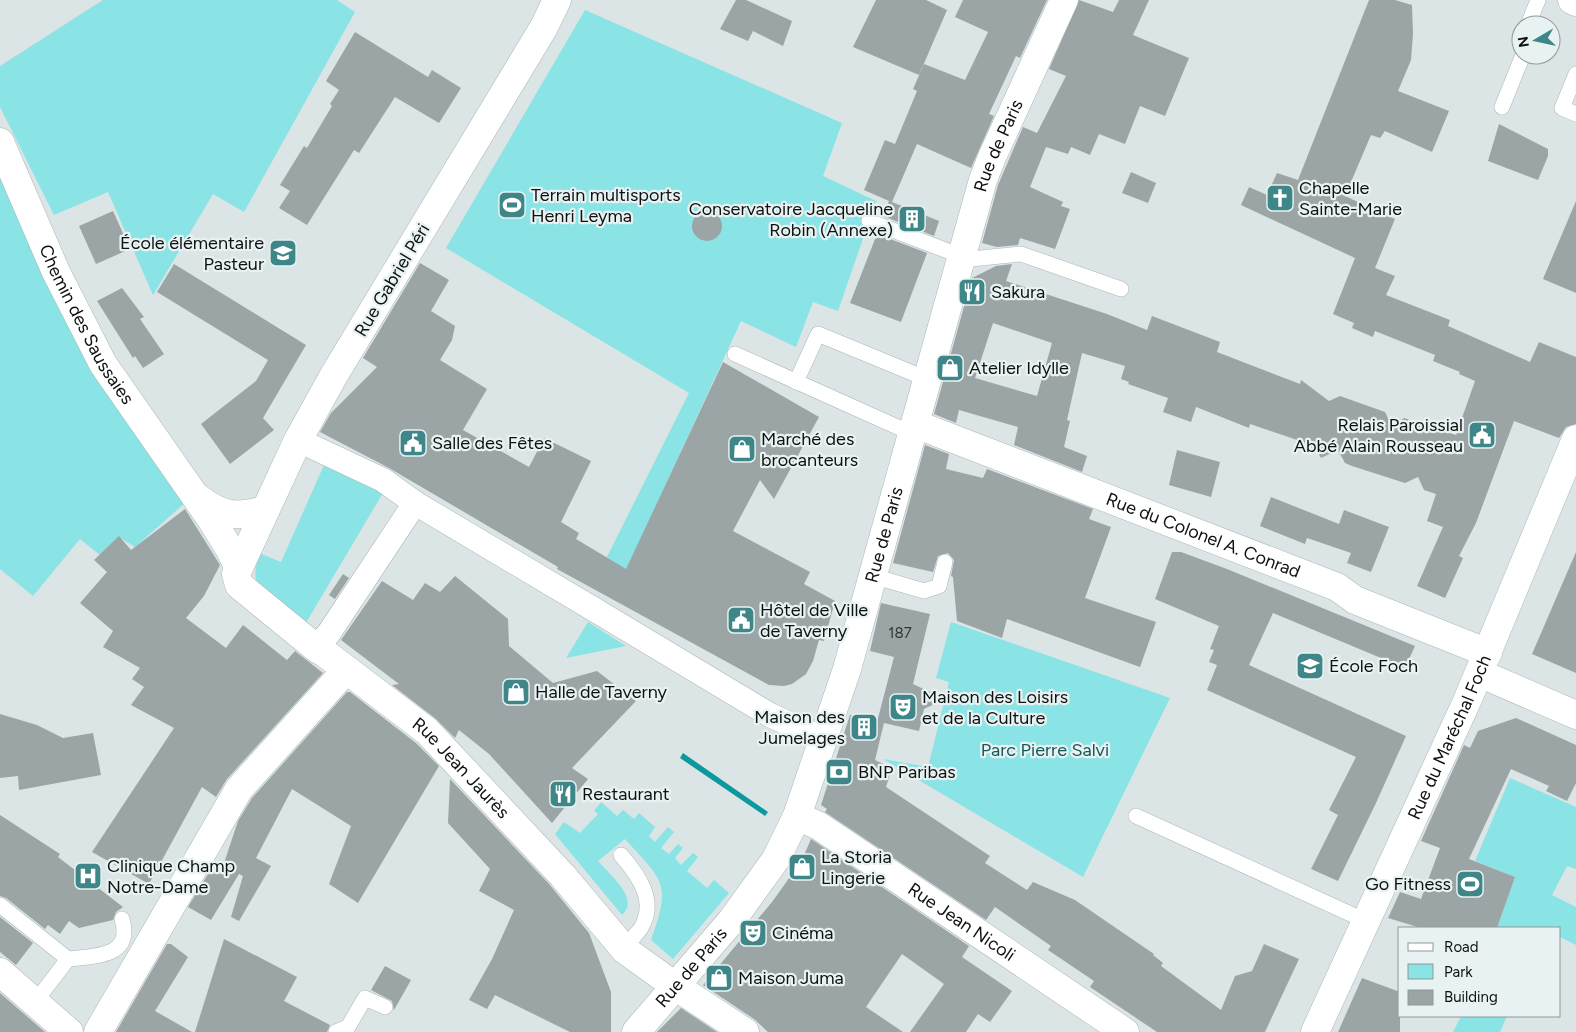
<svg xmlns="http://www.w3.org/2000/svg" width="1576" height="1032" viewBox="0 0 1576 1032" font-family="Figtree,sans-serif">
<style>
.green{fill:#8ae3e5}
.water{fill:#0c999d}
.building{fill:#9ca5a5;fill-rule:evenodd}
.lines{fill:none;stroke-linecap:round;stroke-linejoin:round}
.service-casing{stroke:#adb7b7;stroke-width:16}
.pedestrian-casing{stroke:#adb7b7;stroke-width:25}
.minor-casing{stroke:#adb7b7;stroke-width:29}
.tertiary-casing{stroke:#adb7b7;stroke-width:29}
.service{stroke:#fff;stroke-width:15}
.pedestrian{stroke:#fff;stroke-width:24}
.minor{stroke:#fff;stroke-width:28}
.tertiary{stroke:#fff;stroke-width:28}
.labels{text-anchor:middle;stroke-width:4.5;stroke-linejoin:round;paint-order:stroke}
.number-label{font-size:15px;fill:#323636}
.street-label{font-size:18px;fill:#0e1111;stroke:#e8f2f2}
.poi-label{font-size:18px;fill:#0e1111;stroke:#e8f2f2;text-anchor:start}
.park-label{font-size:18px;fill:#15585a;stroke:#e8f2f2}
</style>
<rect width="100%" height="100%" fill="#dbe5e5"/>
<g class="green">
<polygon points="103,0 337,0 355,12 244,212 213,194 153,295 108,192 54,215 0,107 0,66"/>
<polygon points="585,10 842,123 823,176 876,201 838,311 813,302 796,347 741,321 613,599 592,587 689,393 446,248"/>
<polygon points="0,142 56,272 194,495 135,547 119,537 100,555 80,539 33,596 0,569"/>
<path d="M324 465 383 493 304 626C289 614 262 599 256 580 254 571 257 562 259 553L281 562Z"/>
<polygon points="588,622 626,646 566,658"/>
<polygon points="951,622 1170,698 1083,877 883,759 928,767 949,682 936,678"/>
<polygon points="1510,778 1576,807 1576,869 1567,866 1552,895 1576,907 1576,945 1560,937 1560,928 1497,928 1515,877 1475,861"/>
<path d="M601 802 617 816 623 810 634 819 639 813 655 827 649 836 655 842 668 827 674 832 661 848 669 854 678 844 683 848 675 858 681 865 693 853 698 857 687 871 707 888 714 880 729 893 673 959 651 940C672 883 663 881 625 839L598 861C609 874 641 899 622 915L555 834 564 822 580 833 598 814 594 811Z"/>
<polygon points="1461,1016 1507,1016 1500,1032 1453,1032"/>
</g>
<polygon class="water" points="683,753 768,812 765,816 680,758"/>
<g class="building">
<polygon points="736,0 746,0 792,21 783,46 753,31 748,41 720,29"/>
<polygon points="876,0 926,0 947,10 919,75 853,47"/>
<polygon points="963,0 1047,0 1020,58 1016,56 989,114 994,116 971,168 917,144 892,202 939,221 934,236 883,216 889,201 864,190 885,140 895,144 917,91 913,89 924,64 965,80 988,32 955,17"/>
<polygon points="1079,0 1113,12 1119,0 1149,0 1133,35 1189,58 1165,116 1140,106 1125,144 1099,134 1090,155 1071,147 1068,154 1046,147 1030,187 1063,202 1061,206 1070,209 1055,249 1020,238 1018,245 997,247 982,243 998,185 1023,127 1037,133 1066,76 1049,69"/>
<path d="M1369 0H1395L1412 5 1413 34 1411 60 1398 91 1449 111 1432 152 1385 131 1380 138 1371 135 1345 196 1395 219 1375 268 1395 276 1386 295 1450 320 1448 326 1530 362 1539 342 1576 357V424L1566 427 1559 438 1514 421 1476 523 1459 556 1463 558 1445 598 1417 586 1443 527 1427 521 1436 494 1424 490 1418 477 1405 483 1352 466 1345 463 1338 450 1321 458 1316 449 1302 444 1303 442 1250 424 1249 428 1196 407 1191 422 1163 412 1168 398 1128 384 1129 382 1121 379 1125 366 1082 353 1067 420 1070 421 1064 447 1087 456 1082 472 1014 445 1018 427 959 410 956 423 934 414 972 278 996 266 1012 264 1006 281 1107 314 1147 330 1152 316 1220 342 1217 352 1300 384 1301 380 1329 401 1340 396 1385 412 1392 427 1404 418 1456 435 1475 381 1459 374 1460 372 1433 361 1435 355 1375 331 1373 337 1352 328 1354 323 1333 314 1355 258 1241 205 1249 187 1267 195 1277 173 1298 180ZM993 323 1052 343 1037 396 975 378Z"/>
<polygon points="355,32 428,77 432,70 461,88 439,123 395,97 359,153 354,150 307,225 279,208 290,191 280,185 304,146 307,148 332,106 330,104 339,90 326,81"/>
<polygon points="1499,124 1548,149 1548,156 1538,180 1488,161"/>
<polygon points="1131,172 1156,183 1148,203 1122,193"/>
<polygon points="1576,201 1576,293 1543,279"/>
<polygon points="113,211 130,249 96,264 79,226"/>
<circle cx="707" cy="226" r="15"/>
<polygon points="877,234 927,253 901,322 850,303"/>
<polygon points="420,263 449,280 431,311 455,326 452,340 440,360 487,389 463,430 529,467 544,438 591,461 561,522 579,533 576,539 626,569 723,362 819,417 774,499 760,480 733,531 810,572 804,584 835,601 824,641 819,640 813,661 806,674 792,684 784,686 769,685 557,569 558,567 389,468 320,432 331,413 377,367 363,358"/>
<polygon points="174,264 306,345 263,418 274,430 230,464 201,424 256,381 268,360 157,292"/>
<polygon points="122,288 144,317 140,319 164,354 143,368 135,356 133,358 97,301"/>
<polygon points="925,445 949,454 946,469 983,478 987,469 1093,509 1089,519 1111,527 1085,598 1156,622 1140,667 1007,619 1002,638 957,621 953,577 951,576 954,560 948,553 938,556 933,572 893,563"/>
<polygon points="1177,450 1220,462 1211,497 1169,485"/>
<polygon points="1271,497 1339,524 1344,510 1389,527 1371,572 1347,563 1351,553 1307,538 1305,544 1260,526"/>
<polygon points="185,509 220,565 204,596 186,618 226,648 243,625 287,660 295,651 323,673 227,779 216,797 202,787 149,884 92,852 174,728 131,705 144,687 132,679 140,668 103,647 113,631 80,603 107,572 94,560 119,536 131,550"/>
<polygon points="1172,552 1181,552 1227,569 1415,646 1405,668 1273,613 1249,665 1406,736 1376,803 1338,881 1311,869 1338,815 1329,810 1356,757 1207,690 1217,665 1209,662 1214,650 1210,649 1219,626 1155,599"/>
<polygon points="1576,552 1576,673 1532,654"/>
<polygon points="343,574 349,578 335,599 329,595"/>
<polygon points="455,576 508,619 509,646 553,683 597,671 636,701 572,768 588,779 552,823 489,754 459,730 455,738 436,719 392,685 399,684 341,640 382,581 413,600 425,583 440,592"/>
<polygon points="881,603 930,614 913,684 945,699 924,709 919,731 884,723 875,760 892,768 886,787 990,856 985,863 1027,890 1033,882 1075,900 1154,954 1153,955 1163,963 1161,966 1221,1010 1235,976 1252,971 1264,944 1299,959 1265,1032 1157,1032 1090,987 1094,981 1048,950 1051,946 995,907 986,920 825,812 827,809 821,805 850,715 877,722 894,657 870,651"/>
<polygon points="347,692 350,692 416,743 439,766 358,903 329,884 351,826 292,789 256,858 271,866 239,921 231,917 243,876 239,874 211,920 188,907 214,864 222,869 238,821 252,798"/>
<polygon points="0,714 37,725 63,738 93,733 101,775 19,790 18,776 0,778"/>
<polygon points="1516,718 1576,745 1576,783 1567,801 1546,791 1549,786 1511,769 1469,859 1515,877 1497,928 1421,928 1388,918 1400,892 1421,899 1440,848 1421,841 1464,745 1470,748 1478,731"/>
<polygon points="450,779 550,885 589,933 611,992 611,1032 570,1032 495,995 487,1009 469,1000 492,959 514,910 479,891 490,869 448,823"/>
<polygon points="0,815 60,854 58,857 123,907 116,912 113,920 79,928 69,921 60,934 48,925 45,929 6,898 0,896"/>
<polygon points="811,839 969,946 962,957 1012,991 990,1022 978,1014 966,1032 910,1032 944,984 902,954 866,1007 903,1032 768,1032 754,1019 703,985 772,902 802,860"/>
<polygon points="0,917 33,943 16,965 0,952"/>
<polygon points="224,939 297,977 284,1001 330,1025 327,1032 195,1032"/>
<polygon points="167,944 171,944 188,957 155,1011 192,1032 116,1032"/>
<polygon points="385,966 411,980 394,1010 392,1001 371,990"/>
<polygon points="1362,978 1400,992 1400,1032 1338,1032"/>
<polygon points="0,993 45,1032 0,1032"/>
<polygon points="681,1008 717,1032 657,1032"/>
</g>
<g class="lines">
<defs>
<g id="service">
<polyline points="1528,25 1538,0"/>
<polyline points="1576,74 1562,108 1576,114"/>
<polyline points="1502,107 1523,55"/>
<polyline points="869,221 961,256 971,259 1021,254 1121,289"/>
<polyline points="735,354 913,434"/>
<polyline points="796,382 818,334 927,379"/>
<polyline points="873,576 924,591 939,586 945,562"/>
<polyline points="1136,816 1366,921"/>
<path d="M621 855C639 876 657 901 641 928 636 935 629 941 625 950"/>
<polyline points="0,905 68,959 35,1002"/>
<path d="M68 959C96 956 133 957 122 919"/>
<polyline points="336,1032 348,1027 365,998 385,1007"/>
</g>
<g id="pedestrian">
<polyline points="298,440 383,480 415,503 595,610"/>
<polyline points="590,607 770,715 824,740"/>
<polyline points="316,648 329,633 415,503"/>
</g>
<g id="minor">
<path id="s1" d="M557 0 544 27 334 375 298 440 236 574 239 585 316 648 326 654 427 731 562 875 625 950 675 986 745 1032"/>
<path id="s2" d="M0 142 56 272 103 364 211 519 229 548 238 566"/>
<path id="s3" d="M915 424 1337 587 1355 600 1488 653"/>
<path d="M198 498C222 516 235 518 265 510"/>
<polyline points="1479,673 1576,715"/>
<path id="s4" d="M797 816 819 826 1125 1032"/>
<polyline points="98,1032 239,789 346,670"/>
<path id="s5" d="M636 1032 732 920 776 859 797 816 847 669 907 452"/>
</g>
<g id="tertiary">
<polyline points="1572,0 1576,2"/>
<path id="s6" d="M907 452 983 180 992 157 1064 0"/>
<polyline points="0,972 69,1032"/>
<path id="s7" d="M1315 1032 1467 701 1576 439"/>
</g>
</defs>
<use href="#service" class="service-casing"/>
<use href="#pedestrian" class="pedestrian-casing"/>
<use href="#minor" class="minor-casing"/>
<use href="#tertiary" class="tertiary-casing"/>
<use href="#service" class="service"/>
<use href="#pedestrian" class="pedestrian"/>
<use href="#minor" class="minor"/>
<use href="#tertiary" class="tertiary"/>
</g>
<defs>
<symbol id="church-square" viewBox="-11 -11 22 22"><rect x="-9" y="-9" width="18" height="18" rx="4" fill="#3e8688" stroke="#e8f2f2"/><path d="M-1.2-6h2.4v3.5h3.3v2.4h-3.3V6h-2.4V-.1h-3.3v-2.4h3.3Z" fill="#fff"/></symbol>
<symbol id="stadium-square" viewBox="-11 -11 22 22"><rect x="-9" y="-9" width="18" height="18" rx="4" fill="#3e8688" stroke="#e8f2f2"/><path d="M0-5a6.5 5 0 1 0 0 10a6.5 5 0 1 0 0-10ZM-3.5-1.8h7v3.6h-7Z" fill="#fff"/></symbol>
<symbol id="building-square" viewBox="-11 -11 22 22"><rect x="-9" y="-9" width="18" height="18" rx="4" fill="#3e8688" stroke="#e8f2f2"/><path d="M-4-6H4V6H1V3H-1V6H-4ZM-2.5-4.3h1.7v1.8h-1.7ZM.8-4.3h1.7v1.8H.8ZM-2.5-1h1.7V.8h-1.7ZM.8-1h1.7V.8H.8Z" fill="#fff"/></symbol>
<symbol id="school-square" viewBox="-11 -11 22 22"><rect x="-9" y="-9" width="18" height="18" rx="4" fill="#3e8688" stroke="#e8f2f2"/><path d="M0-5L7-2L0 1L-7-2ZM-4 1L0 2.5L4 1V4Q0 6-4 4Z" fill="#fff"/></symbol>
<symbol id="restaurant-square" viewBox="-11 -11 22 22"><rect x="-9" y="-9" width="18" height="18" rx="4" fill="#3e8688" stroke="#e8f2f2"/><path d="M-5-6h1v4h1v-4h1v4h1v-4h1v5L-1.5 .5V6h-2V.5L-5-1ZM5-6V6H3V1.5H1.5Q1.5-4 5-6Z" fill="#fff"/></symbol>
<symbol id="shop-square" viewBox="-11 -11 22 22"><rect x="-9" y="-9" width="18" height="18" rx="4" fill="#3e8688" stroke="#e8f2f2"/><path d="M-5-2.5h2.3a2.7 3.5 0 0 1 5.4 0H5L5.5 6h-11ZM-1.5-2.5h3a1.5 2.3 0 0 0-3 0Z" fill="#fff"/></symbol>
<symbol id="civic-square" viewBox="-11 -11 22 22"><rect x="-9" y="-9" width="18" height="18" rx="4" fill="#3e8688" stroke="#e8f2f2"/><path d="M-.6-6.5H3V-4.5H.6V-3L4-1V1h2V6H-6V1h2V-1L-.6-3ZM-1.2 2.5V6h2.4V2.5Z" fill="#fff"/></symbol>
<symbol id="theatre-square" viewBox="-11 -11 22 22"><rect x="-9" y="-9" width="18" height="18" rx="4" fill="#3e8688" stroke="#e8f2f2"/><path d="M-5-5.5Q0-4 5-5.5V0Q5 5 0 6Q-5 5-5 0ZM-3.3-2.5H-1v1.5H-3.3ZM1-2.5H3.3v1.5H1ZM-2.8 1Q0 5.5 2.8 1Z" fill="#fff"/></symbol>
<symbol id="bank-square" viewBox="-11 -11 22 22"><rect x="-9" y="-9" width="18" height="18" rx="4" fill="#3e8688" stroke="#e8f2f2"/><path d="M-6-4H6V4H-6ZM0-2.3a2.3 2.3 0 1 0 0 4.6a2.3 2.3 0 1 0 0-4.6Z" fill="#fff"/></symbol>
<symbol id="hospital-square" viewBox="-11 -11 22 22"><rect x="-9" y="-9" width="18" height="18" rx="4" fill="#3e8688" stroke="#e8f2f2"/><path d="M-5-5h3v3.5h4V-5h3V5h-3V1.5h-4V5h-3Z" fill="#fff"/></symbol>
</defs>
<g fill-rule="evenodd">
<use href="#church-square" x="1264" y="182" width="32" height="32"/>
<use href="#stadium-square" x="496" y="189" width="32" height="32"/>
<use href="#building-square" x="896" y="203" width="32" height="32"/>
<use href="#school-square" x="267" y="237" width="32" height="32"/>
<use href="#restaurant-square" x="956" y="276" width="32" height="32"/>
<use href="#shop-square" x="934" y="352" width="32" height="32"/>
<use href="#civic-square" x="1466" y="419" width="32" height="32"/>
<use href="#civic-square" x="397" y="427" width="32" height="32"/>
<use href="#shop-square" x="726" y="433" width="32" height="32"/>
<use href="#civic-square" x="725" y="604" width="32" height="32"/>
<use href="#school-square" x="1294" y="650" width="32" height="32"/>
<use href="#shop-square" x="500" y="676" width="32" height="32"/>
<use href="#theatre-square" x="887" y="691" width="32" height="32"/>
<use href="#building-square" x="848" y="711" width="32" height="32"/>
<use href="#bank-square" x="823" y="756" width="32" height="32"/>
<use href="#restaurant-square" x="547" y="778" width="32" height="32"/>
<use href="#shop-square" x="786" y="851" width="32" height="32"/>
<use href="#hospital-square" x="72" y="860" width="32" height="32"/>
<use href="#stadium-square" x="1454" y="868" width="32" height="32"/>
<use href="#theatre-square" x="737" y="917" width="32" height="32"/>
<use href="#shop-square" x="703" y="962" width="32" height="32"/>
</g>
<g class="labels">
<g class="number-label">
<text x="900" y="638">187</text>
</g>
<g class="street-label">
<text dy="6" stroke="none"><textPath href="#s6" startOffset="320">Rue de Paris</textPath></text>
<text transform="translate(392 280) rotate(-59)" y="6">Rue Gabriel Péri</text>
<text dy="6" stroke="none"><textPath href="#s2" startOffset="202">Chemin des Saussaies</textPath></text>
<text dy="6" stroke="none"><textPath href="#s5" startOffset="565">Rue de Paris</textPath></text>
<text dy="6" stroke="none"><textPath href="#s3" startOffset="309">Rue du Colonel A. Conrad</textPath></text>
<text dy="6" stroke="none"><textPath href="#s7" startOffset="324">Rue du Maréchal Foch</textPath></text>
<text dy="6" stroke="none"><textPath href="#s1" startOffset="958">Rue Jean Jaurès</textPath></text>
<text dy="6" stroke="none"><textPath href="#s4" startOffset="196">Rue Jean Nicoli</textPath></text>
<text dy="6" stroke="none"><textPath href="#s5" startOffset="85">Rue de Paris</textPath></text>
</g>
<g class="poi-label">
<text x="1299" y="194">Chapelle<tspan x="1299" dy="21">Sainte-Marie</tspan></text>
<text x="531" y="201">Terrain multisports<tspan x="531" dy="21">Henri Leyma</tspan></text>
<text x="893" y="215" text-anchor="end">Conservatoire Jacqueline<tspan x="893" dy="21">Robin (Annexe)</tspan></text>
<text x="264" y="249" text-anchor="end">École élémentaire<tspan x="264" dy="21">Pasteur</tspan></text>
<text x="991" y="298">Sakura</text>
<text x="969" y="374">Atelier Idylle</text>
<text x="1463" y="431" text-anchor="end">Relais Paroissial<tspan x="1463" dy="21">Abbé Alain Rousseau</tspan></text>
<text x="761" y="445">Marché des<tspan x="761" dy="21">brocanteurs</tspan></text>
<text x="432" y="449">Salle des Fêtes</text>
<text x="760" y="616">Hôtel de Ville<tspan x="760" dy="21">de Taverny</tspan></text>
<text x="1329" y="672">École Foch</text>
<text x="535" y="698">Halle de Taverny</text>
<text x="922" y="703">Maison des Loisirs<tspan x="922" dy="21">et de la Culture</tspan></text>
<text x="845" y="723" text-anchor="end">Maison des<tspan x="845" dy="21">Jumelages</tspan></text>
<text x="858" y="778">BNP Paribas</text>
<text x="582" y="800">Restaurant</text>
<text x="821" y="863">La Storia<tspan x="821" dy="21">Lingerie</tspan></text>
<text x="107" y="872">Clinique Champ<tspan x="107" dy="21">Notre-Dame</tspan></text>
<text x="1451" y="890" text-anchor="end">Go Fitness</text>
<text x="772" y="939">Cinéma</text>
<text x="738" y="984">Maison Juma</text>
</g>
<g class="park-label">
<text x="1045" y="756">Parc Pierre Salvi</text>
</g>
</g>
<rect x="1398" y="927" width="162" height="90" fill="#e8f2f2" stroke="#919898"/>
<rect x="1408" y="943" width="25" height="8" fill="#ffffff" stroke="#919898"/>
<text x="1444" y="952" font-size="15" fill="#0e1111">Road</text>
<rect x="1408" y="964" width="25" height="15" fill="#8ae3e5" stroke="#919898"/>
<text x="1444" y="977" font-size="15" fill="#0e1111">Park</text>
<rect x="1408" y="990" width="25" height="15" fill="#9ca5a5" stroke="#919898"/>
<text x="1444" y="1002" font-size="15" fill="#0e1111">Building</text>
<g transform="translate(1536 40) rotate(261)"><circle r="24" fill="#e8f2f2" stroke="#919898"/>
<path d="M0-4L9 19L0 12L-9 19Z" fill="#3e8688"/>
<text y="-8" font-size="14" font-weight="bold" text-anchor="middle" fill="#0e1111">N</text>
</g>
</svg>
